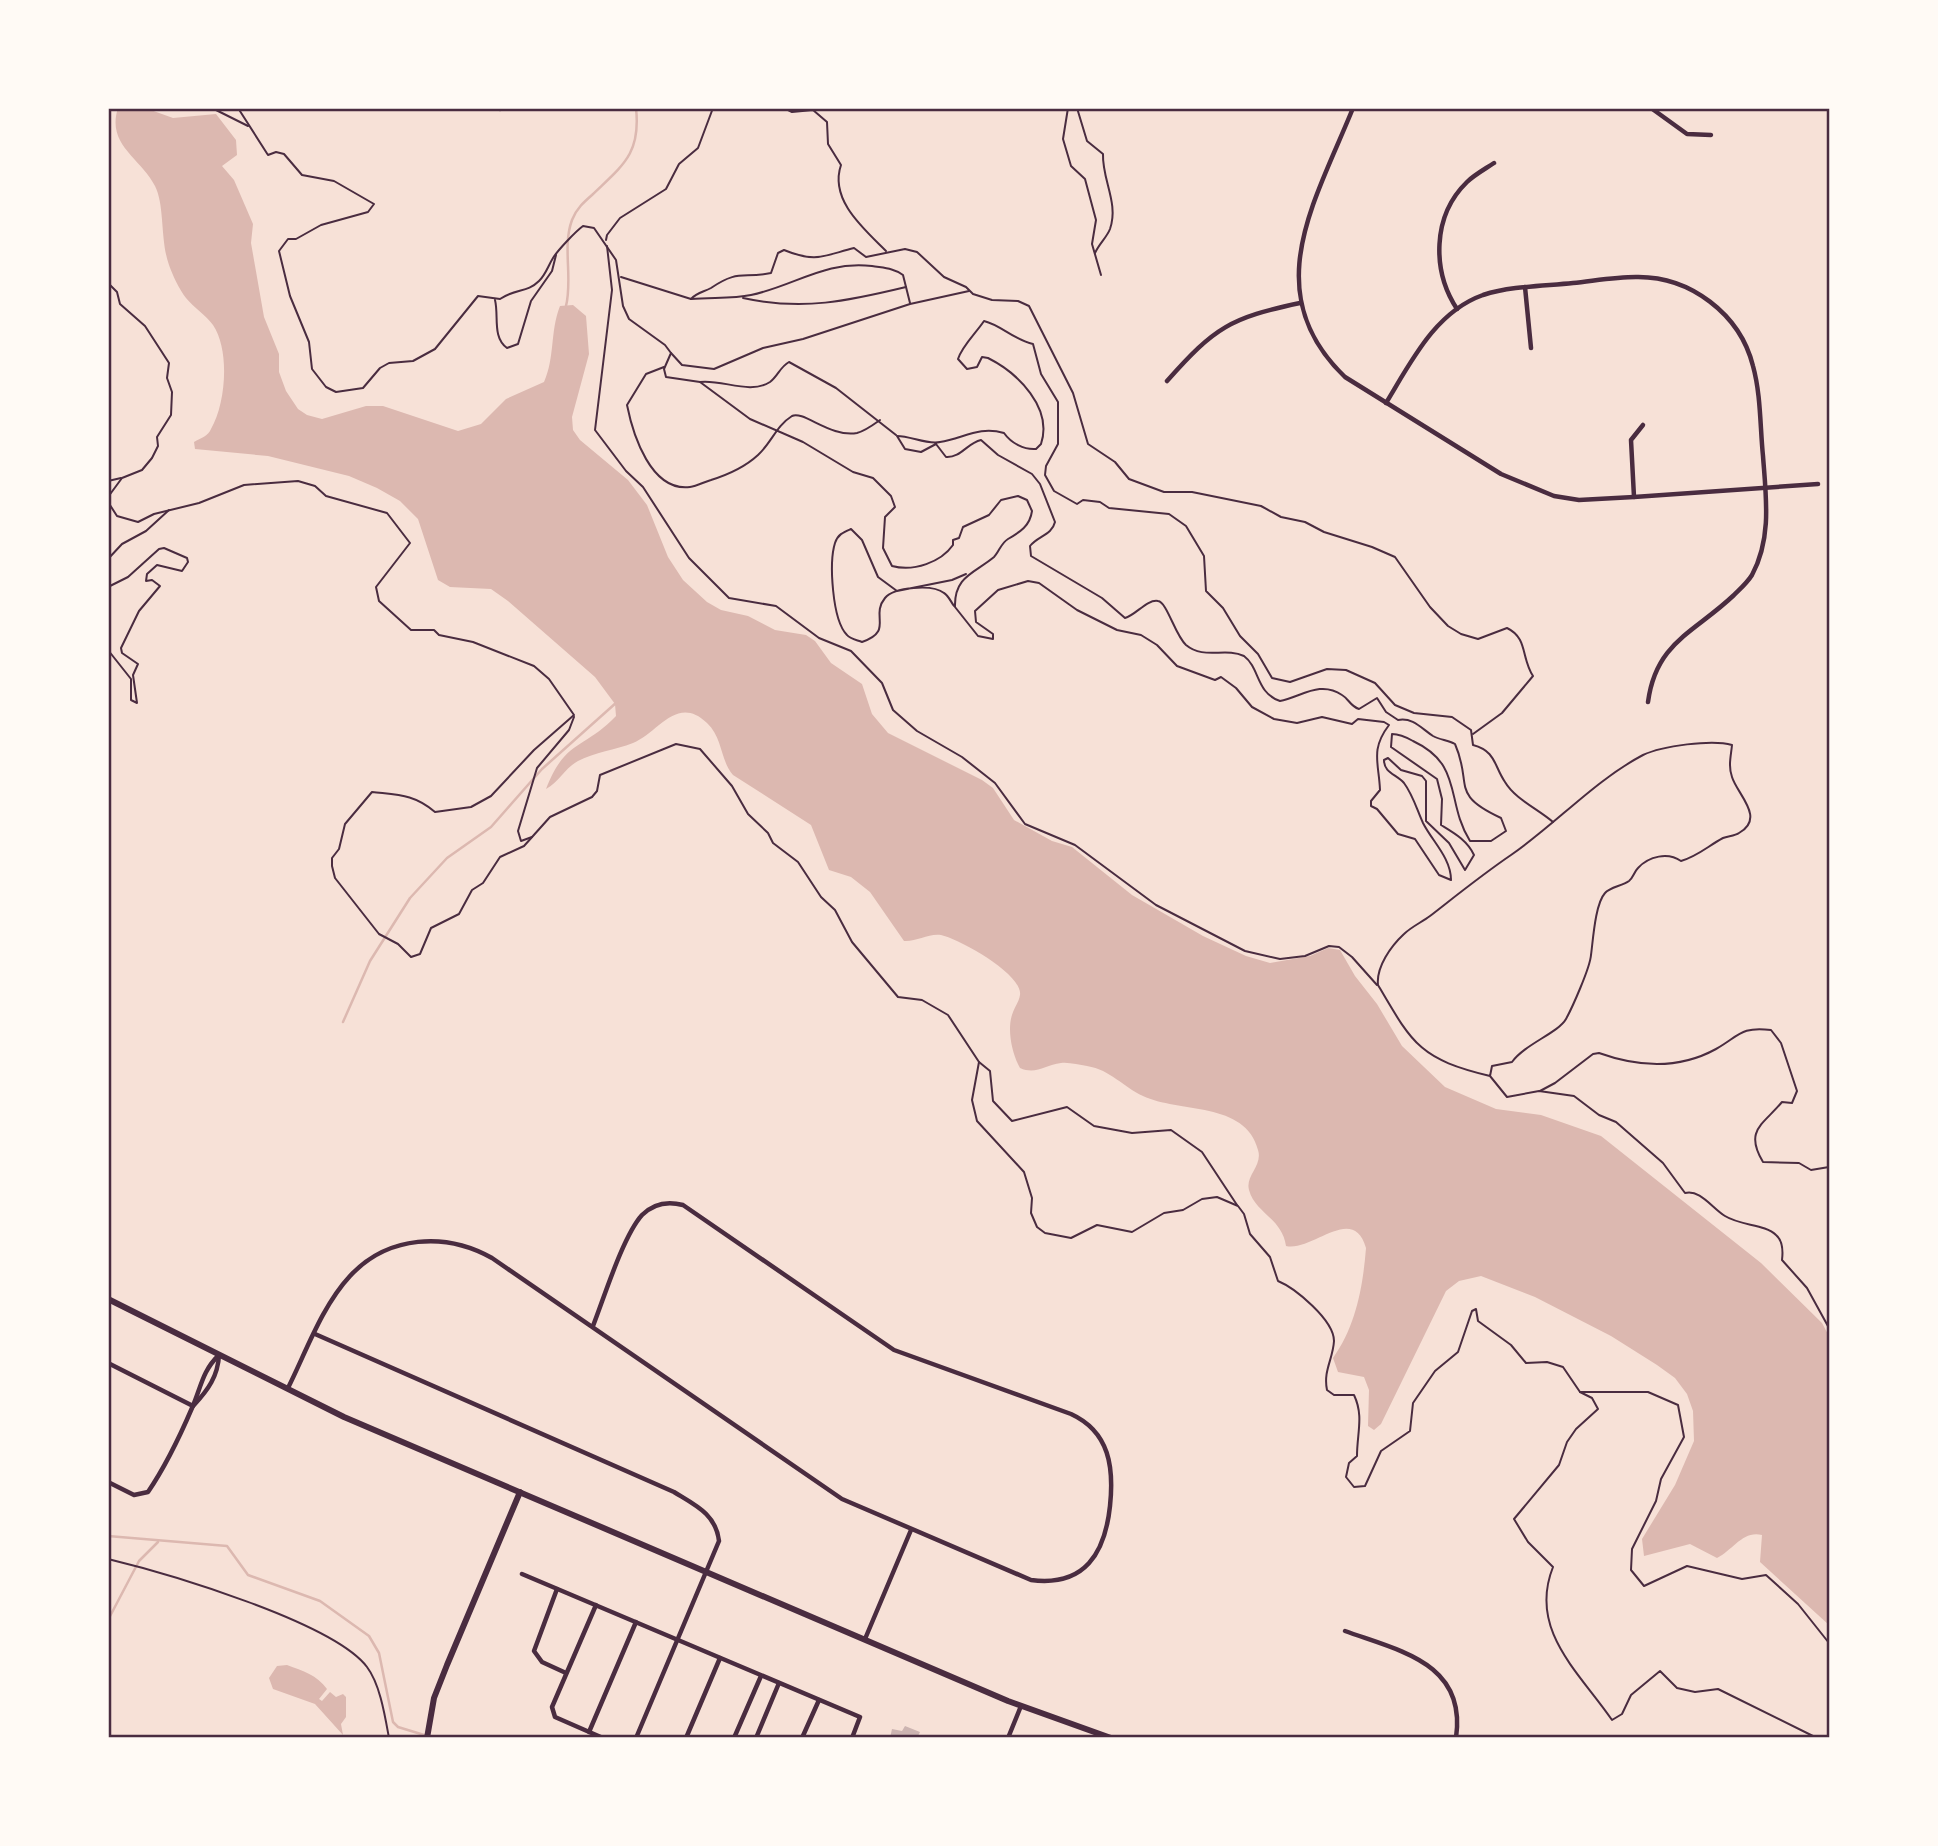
<svg xmlns="http://www.w3.org/2000/svg" width="1938" height="1846" viewBox="0 0 1938 1846" font-family="'Source Sans 3',sans-serif">
<style>
.water{fill:#dcb8b0}
.lines{fill:none;stroke-linecap:round;stroke-linejoin:round}
.stream{stroke:#dcb8b0;stroke-width:2.5}
.building{fill:#ccb4b1}
.path{stroke:#4a2c40;stroke-width:2}
.minor{stroke:#4a2c40;stroke-width:4.5}
.tertiary{stroke:#4a2c40;stroke-width:6}
.secondary{stroke:#4a2c40;stroke-width:6}
.neatline{fill:none;stroke:#4a2c40;stroke-width:2.5}
</style>
<rect width="100%" height="100%" fill="#f7e1d7"/>
<g class="water">
<path d="M118 108 148 109 173 118 216 114 236 140 237 155 222 166 234 180 253 224 251 243 264 317 279 354V372L286 391 298 409 307 415 322 419 366 406H383L458 431 481 424 506 399 544 382C555 358 550 331 560 306L573 305 586 316 589 354 572 417 573 430 580 440 628 480 647 505 668 557 683 580 707 602 721 610 748 616 775 630 806 635 815 641 831 663 862 684 872 714 888 733 982 780 993 788 1014 820 1052 841 1072 847 1132 895 1203 936 1246 956 1270 963 1310 956 1328 948 1340 950 1355 976 1377 1004 1402 1046 1445 1087 1496 1109 1541 1115 1601 1136 1761 1263 1822 1323 1829 1336V1625L1760 1562 1762 1535C1743 1530 1733 1550 1717 1558L1690 1544 1644 1556 1642 1539 1675 1485 1694 1441 1693 1411 1687 1394 1675 1378 1657 1365 1611 1336 1535 1297 1481 1276 1459 1281 1446 1291 1381 1424 1374 1430 1368 1426 1369 1390 1364 1377 1338 1372 1333 1358C1356 1326 1363 1286 1366 1248 1353 1203 1313 1252 1286 1246 1282 1218 1255 1213 1249 1190 1245 1176 1263 1165 1258 1150 1246 1101 1178 1113 1143 1096 1123 1087 1111 1070 1087 1066 1079 1065 1069 1062 1061 1063 1045 1065 1036 1075 1020 1068 1012 1054 1007 1030 1012 1015 1014 1008 1019 1002 1020 995 1023 974 959 939 941 935 929 933 916 942 904 941L870 892 851 877 829 870 811 825 733 775C720 760 723 738 707 723 677 694 658 733 633 743 615 750 595 752 578 761 565 768 559 782 546 789 565 739 585 749 616 716L615 704 595 677 508 601 491 589 450 587 438 580 418 519 400 501 377 488 349 476 268 456 195 449 194 442C201 438 208 436 211 429 226 403 230 350 213 325 206 315 194 308 186 298 179 289 173 276 169 265 160 240 165 206 155 186 141 158 106 145 118 108Z"/>
<path d="M287 1665C303 1671 317 1675 327 1689L319 1699 322 1701 330 1692 336 1697 343 1694 346 1697V1717L341 1724 343 1735 315 1704 273 1689 269 1678 277 1666Z"/>
</g>
<g class="lines">
<g class="stream">
<path d="M566 306C573 278 562 247 572 220 576 209 584 202 592 195 623 165 641 154 636 108"/>
<polyline points="343,1022 370,961 410,898 447,858 491,827 542,769 617,702"/>
<polyline points="108,1536 227,1546 248,1575 320,1601 369,1636 379,1653 393,1722 398,1727 434,1738"/>
<polyline points="108,1620 139,1561 158,1542"/>
</g>
</g>
<polygon class="building" points="905,1726 920,1732 917,1738 890,1738 892,1729 902,1731"/>
<g class="lines">
<g class="path">
<polyline points="212,108 248,126"/>
<path d="M238 108 268 155 276 152 284 154 302 175 334 181 374 204 368 212 321 225 296 239H288L279 251 290 296 309 342 312 369 326 387 336 392 363 388 380 368 389 363 413 361 435 349 478 296 500 299C516 288 527 293 539 281 546 274 548 266 553 258 558 250 575 232 583 226L594 228 616 260 623 306 629 319 665 345 671 353 664 369 666 377 700 382 750 419 803 442 853 472 873 478 891 496 895 507 885 517 883 548 892 566C914 572 941 562 953 545V540L959 538 963 527 989 515 1001 500 1018 496 1027 500 1032 511C1030 526 1020 532 1008 539 1001 543 999 552 994 557 975 573 954 576 955 607L978 636 993 639V634L976 622 975 611 998 590 1028 581 1039 583 1077 610 1117 630 1141 635 1157 645 1177 666 1215 680 1221 677 1236 688 1252 707 1274 719 1297 723 1322 717 1352 724 1358 719 1384 722 1389 725C1370 750 1379 763 1380 790L1371 801V806L1377 809 1398 834 1415 839 1439 875 1451 880C1451 858 1432 841 1423 823 1417 810 1413 795 1404 783 1396 774 1384 773 1384 760L1388 758 1401 770 1422 776 1426 781V821L1449 843 1465 870 1474 855C1467 840 1454 833 1441 825L1442 799 1437 779 1391 747 1392 734C1400 734 1406 737 1413 741 1464 765 1445 801 1470 841H1491L1506 831 1501 818C1449 794 1473 785 1455 744 1448 740 1440 740 1433 736 1422 729 1413 717 1398 720L1386 712 1377 698 1359 709C1350 706 1349 699 1342 695 1320 680 1301 697 1280 701 1256 693 1260 668 1244 656 1225 647 1204 660 1186 645 1175 635 1167 602 1158 601 1147 599 1136 615 1125 618L1102 598 1031 556 1030 546C1038 536 1052 535 1055 522L1040 484 1032 474 998 455 981 440C967 443 961 458 946 457L936 444 921 452 905 449 897 436C911 436 927 445 940 442 964 438 979 426 1004 433 1011 443 1024 450 1036 449L1041 444C1053 408 1018 373 988 358L982 357 977 367 967 369 958 359C962 346 976 333 984 321 1001 325 1014 340 1033 344L1041 374 1058 402V444L1046 466 1045 475 1054 491 1077 504 1083 500 1100 502 1109 508 1169 514 1186 526 1204 556 1206 591 1223 608 1240 636 1258 654 1272 678 1290 682 1327 669 1346 670 1375 683 1395 705 1414 713 1452 717 1471 730 1473 745C1496 751 1494 766 1505 782 1515 799 1538 809 1553 822"/>
<path d="M784 108 792 112 813 110 827 122 828 144 841 165C829 200 864 229 886 251"/>
<polyline points="1068,108 1063,139 1071,166 1085,179 1096,220 1092,244 1101,275"/>
<path d="M1077 108 1087 141 1103 154C1102 180 1119 203 1110 229 1107 237 1099 244 1095 253"/>
<polyline points="606,240 607,235 620,218 666,189 679,164 698,148 713,108"/>
<polyline points="607,246 612,290 595,430 626,471 643,487 689,558 729,598 776,606 819,638 851,651 882,683 893,710 917,731 962,757 995,783 1025,824 1075,845 1156,905 1245,951 1280,959 1305,956 1329,946 1339,947 1352,957 1377,985"/>
<path d="M621 277 691 299C697 292 704 292 711 288 739 269 742 279 771 273L778 253 784 250C816 263 823 256 854 248L866 257 905 249 917 252 944 277 966 287 973 294 992 300 1018 301 1029 306 1073 393 1088 444 1115 462 1129 479 1164 492H1192L1261 506 1281 517 1305 522 1324 532 1372 547 1395 557 1430 607 1448 626 1461 634 1478 639 1507 628C1528 638 1521 658 1533 676L1502 713 1473 734"/>
<polyline points="108,283 117,292 120,304 145,326 169,363 167,378 172,392 171,415 157,437 158,446 152,458 142,470 122,478 108,497"/>
<path d="M743 298C803 311 848 301 906 287"/>
<path d="M691 299C711 297 732 299 751 295 794 286 826 260 872 266 883 268 894 268 903 275L910 303"/>
<path d="M495 300C499 316 492 337 507 348L518 344 531 301 552 271 556 255"/>
<polyline points="671,353 682,365 714,369 763,348 803,339 910,304 969,291"/>
<path d="M664 367 646 374 627 405C633 435 651 492 690 487 697 486 704 482 711 480 727 475 745 467 758 455 772 442 776 426 792 416 803 410 831 438 857 433 865 431 873 425 880 420"/>
<path d="M700 382C722 379 750 395 770 382 778 376 780 367 789 362L836 388 896 435"/>
<polyline points="108,481 121,478"/>
<path d="M108 502 117 516 138 522 154 514 199 503 244 485 298 481 315 486 326 496 387 513 410 543 376 587 379 601 411 630H434L439 635 473 642 534 666 549 679 574 715 534 750 491 796 471 807 435 812C414 794 398 795 372 792L345 824 339 849 332 858V866L335 878 379 934 398 944 411 957 420 954 431 928 459 914 472 890 483 883 500 857 524 846 550 817 592 797 597 791 600 775 676 744 700 749 732 786 748 814 768 833 773 843 798 862 821 897 835 910 852 942 898 997 922 1000 948 1015 979 1062 972 1100 977 1121 1024 1172 1032 1198 1031 1213 1037 1227 1045 1233 1071 1238 1097 1225 1132 1232 1164 1213 1183 1210 1202 1199 1217 1197 1238 1206 1244 1214 1250 1234 1270 1257 1278 1281C1295 1288 1334 1320 1334 1341 1333 1359 1323 1371 1327 1390L1334 1395H1354C1364 1416 1357 1433 1357 1456L1349 1463 1346 1477 1354 1487 1365 1486 1381 1451 1410 1431 1413 1403 1435 1371 1458 1352 1472 1311 1476 1309 1478 1321 1511 1345 1526 1363 1547 1362 1563 1367 1580 1392 1592 1398 1598 1409 1576 1429 1567 1442 1559 1465 1514 1519 1528 1542 1553 1567C1528 1630 1579 1672 1612 1720L1622 1714 1631 1695 1660 1671 1677 1688 1695 1692 1718 1689 1817 1738"/>
<polyline points="108,559 122,544 146,531 169,510"/>
<polyline points="108,587 128,577 159,549 164,548 187,558 188,562 182,571 157,565 147,574 146,581 152,580 160,586 139,611 121,648 122,653 138,664 133,675 137,703 131,700 131,679 108,650"/>
<path d="M954 606C951 602 948 595 944 593 933 584 894 587 885 598 870 616 894 631 862 642 857 640 850 639 847 635 832 620 829 562 835 543 838 534 844 532 851 529L862 540 878 577 897 591 952 580 966 574"/>
<polyline points="532,837 521,841 518,831 537,768 569,730 574,717"/>
<polyline points="979,1062 990,1071 993,1101 1012,1121 1067,1107 1094,1126 1132,1133 1171,1130 1202,1152 1237,1205"/>
<path d="M1490 1076C1420 1059 1413 1045 1378 985 1376 967 1391 946 1404 934 1411 927 1422 922 1430 916 1457 895 1483 874 1511 855 1556 824 1594 781 1643 755 1662 746 1712 739 1732 745 1731 756 1728 766 1732 777 1737 794 1766 818 1739 833 1735 836 1728 836 1723 838 1708 846 1698 856 1681 861 1668 852 1649 856 1638 868 1634 872 1633 878 1629 881 1622 886 1610 887 1605 893 1595 904 1593 941 1591 955 1590 968 1572 1008 1566 1019 1558 1033 1525 1044 1512 1062L1492 1066 1490 1076 1507 1097 1539 1091 1574 1096 1599 1115 1616 1122 1663 1163 1685 1193C1700 1189 1712 1208 1725 1216 1741 1226 1765 1224 1776 1235 1783 1241 1783 1252 1782 1260L1807 1288 1829 1328"/>
<path d="M1540 1091 1555 1083 1593 1054 1599 1053C1638 1067 1678 1070 1716 1049 1739 1036 1741 1026 1771 1030L1781 1043 1797 1091 1792 1103 1782 1102C1763 1125 1744 1130 1763 1162L1799 1163 1811 1170 1829 1167"/>
<polyline points="1580,1392 1648,1392 1678,1405 1684,1437 1661,1479 1656,1501 1632,1549 1631,1570 1644,1586 1687,1566 1742,1579 1766,1575 1798,1604 1829,1643"/>
<path d="M108 1559C166 1573 333 1622 367 1667 380 1684 385 1716 389 1738"/>
</g>
<g class="minor">
<polyline points="500,108 500,109"/>
<path d="M1353 108C1315 202 1257 292 1345 377L1501 474 1554 496 1579 500 1634 497 1818 484"/>
<polyline points="1651,108 1687,134 1711,135"/>
<polyline points="1525,287 1531,348"/>
<path d="M1457 309C1432 271 1432 216 1467 182 1474 175 1485 169 1494 163"/>
<path d="M1167 381C1215 327 1230 318 1300 303"/>
<path d="M1386 403C1411 362 1435 312 1483 295 1511 286 1544 286 1573 283 1593 281 1615 277 1636 277 1690 276 1740 314 1753 366 1761 395 1760 427 1763 456 1766 497 1772 538 1752 575 1747 583 1740 589 1734 595 1694 633 1656 642 1648 702"/>
<polyline points="1634,497 1631,440 1643,425"/>
<path d="M315 1334 674 1492C695 1505 716 1514 719 1541L636 1738"/>
<polyline points="108,1363 193,1406"/>
<path d="M288 1388C306 1352 322 1306 350 1276 388 1235 446 1232 492 1258L842 1499 1031 1580C1085 1587 1105 1553 1110 1506 1114 1468 1110 1432 1071 1414L894 1350 683 1205C668 1201 654 1203 642 1215 623 1236 604 1298 593 1326"/>
<path d="M194 1405C208 1390 218 1376 219 1355"/>
<path d="M108 1482 134 1495 148 1492C165 1467 180 1436 192 1408 201 1388 202 1371 219 1355"/>
<polyline points="522,1574 860,1717 852,1738"/>
<polyline points="557,1589 534,1651 542,1662 566,1673"/>
<polyline points="596,1605 552,1707 555,1717 603,1738"/>
<path d="M1345 1631C1400 1651 1467 1663 1456 1738"/>
<polyline points="865,1639 911,1530"/>
<polyline points="589,1732 636,1622"/>
<polyline points="686,1738 720,1658"/>
<polyline points="734,1738 761,1676"/>
<polyline points="756,1738 779,1683"/>
<polyline points="802,1738 819,1700"/>
<polyline points="1008,1738 1021,1706"/>
</g>
<polyline class="tertiary" points="427,1738 434,1698 447,1665 520,1492"/>
<polyline class="secondary" points="108,1299 344,1417 1008,1701 1111,1738"/>
</g>
<rect width="1938" height="1846" fill="none" stroke="#fffaf5" stroke-width="220"/>
<rect x="110" y="110" width="1718" height="1626" class="neatline"/>
</svg>
